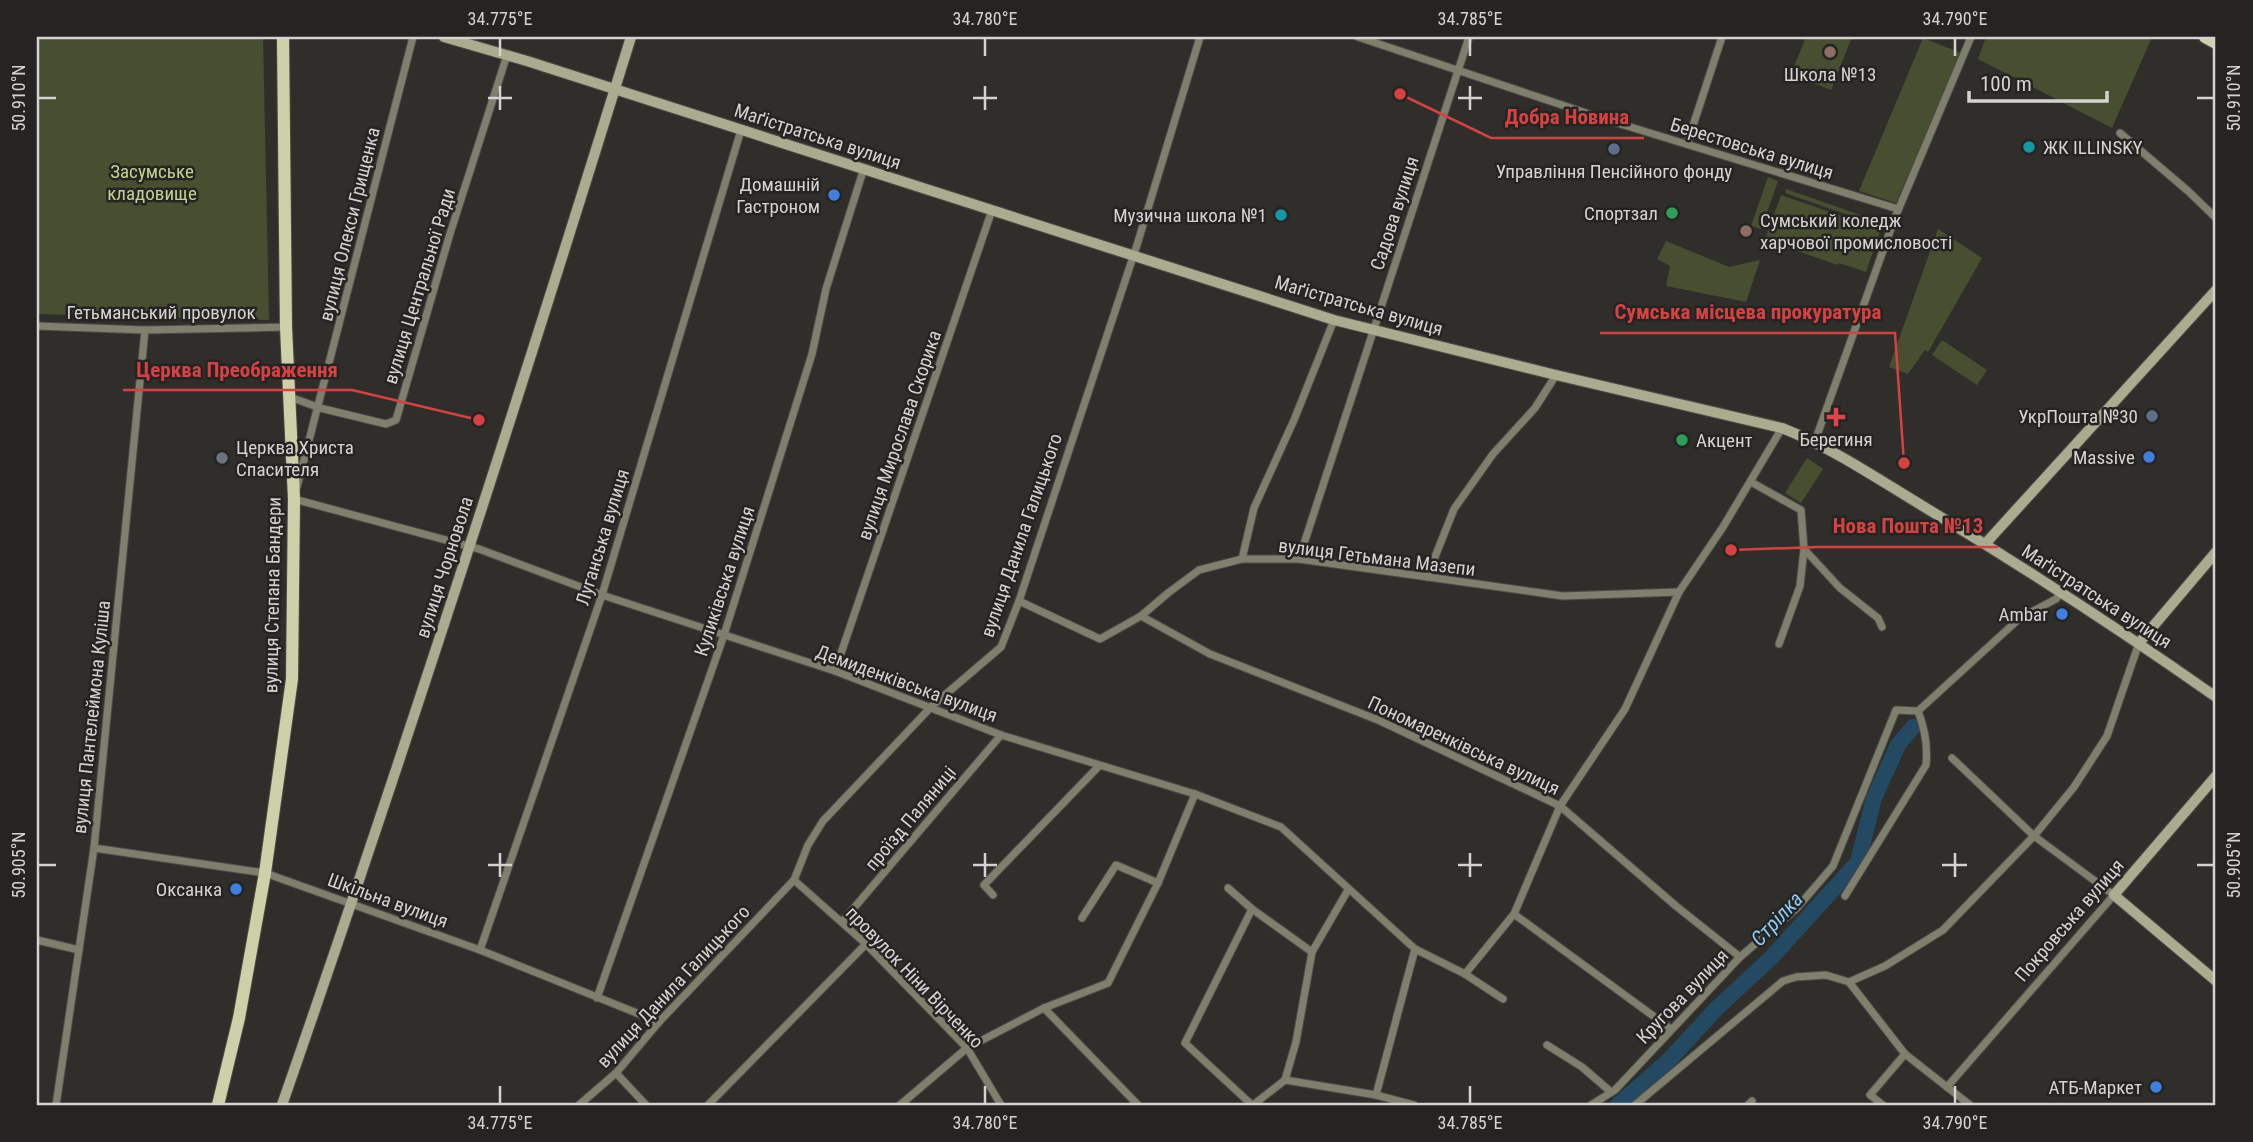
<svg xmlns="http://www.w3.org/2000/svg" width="2253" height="1142" viewBox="0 0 2253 1142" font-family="'Roboto Condensed',sans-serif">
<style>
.green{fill:#474f30}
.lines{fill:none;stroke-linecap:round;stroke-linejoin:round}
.river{stroke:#234a62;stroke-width:16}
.street-casing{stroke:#4e4c49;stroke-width:9}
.secondary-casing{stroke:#4e4c49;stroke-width:12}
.primary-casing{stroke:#4e4c49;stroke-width:14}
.street{stroke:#7e7f6c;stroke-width:7}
.secondary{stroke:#abac8f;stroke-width:10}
.primary{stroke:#cdd0a9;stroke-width:12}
.ticks{fill:none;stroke:#d4d3d1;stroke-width:2.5}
.education-dot{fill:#8d6e63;stroke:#262422;stroke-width:2.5}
.culture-dot{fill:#0f9aa8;stroke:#262422;stroke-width:2.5}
.service-dot{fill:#5c6f8a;stroke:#262422;stroke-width:2.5}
.shop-dot{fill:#3f7fe0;stroke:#262422;stroke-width:2.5}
.leisure-dot{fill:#2e9e5b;stroke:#262422;stroke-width:2.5}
.health-dot{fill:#e0444e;stroke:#262422;stroke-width:2.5}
.worship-dot{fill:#6b7280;stroke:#262422;stroke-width:2.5}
.labels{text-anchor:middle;stroke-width:5;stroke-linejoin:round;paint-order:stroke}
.poi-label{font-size:19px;fill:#d4d3d1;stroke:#262422;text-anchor:end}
.street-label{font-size:19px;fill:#d4d3d1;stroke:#262422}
.park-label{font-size:19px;fill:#c0d28f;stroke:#262422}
.water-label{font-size:21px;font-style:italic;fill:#89cbf6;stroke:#262422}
.leader{fill:none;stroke:#d64241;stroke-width:2.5}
.callout-dot{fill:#d64241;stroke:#262422;stroke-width:2.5}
.callout-label{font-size:21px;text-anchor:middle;font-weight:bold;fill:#d64241;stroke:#262422;stroke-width:5;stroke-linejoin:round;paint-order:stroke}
.neatline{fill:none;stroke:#d4d3d1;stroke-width:2.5}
.ticks-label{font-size:18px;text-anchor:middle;fill:#d4d3d1}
</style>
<rect width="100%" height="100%" fill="#302e2b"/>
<g class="green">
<polygon points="37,37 263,37 269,320 37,314"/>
<polygon points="1806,37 1852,37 1831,90 1791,74"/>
<polygon points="1986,37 2152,37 2112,128 1978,59"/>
<polygon points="1923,38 1961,53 1896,203 1859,191"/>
<polygon points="1768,177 1778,181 1761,229 1751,226"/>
<polygon points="1786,189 1883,223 1866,272 1839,263 1838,265 1765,240 1781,195 1853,220 1854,217 1785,193"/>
<polygon points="1938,229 1982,258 1928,352 1925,350 1908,374 1889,367"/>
<polygon points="1666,241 1729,267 1760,260 1746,302 1666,286 1670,266 1657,259"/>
<polygon points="1942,340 1987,370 1977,385 1932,355"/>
<polygon points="1807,458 1823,469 1801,503 1785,493"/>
</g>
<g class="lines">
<polyline class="river" points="1618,1105 1669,1060 1717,1008 1771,958 1858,862 1874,798 1898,745 1913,727"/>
<defs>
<g id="street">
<polyline points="1358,37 1601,118 1898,209"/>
<polyline points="2120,133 2188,191 2216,218"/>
<polyline points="1687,144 1722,37"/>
<polyline points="37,326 145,330 286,327"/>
<polyline points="290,397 320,408 386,424 396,420 449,237 507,55"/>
<polyline points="1815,441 1894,220 1971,37"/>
<polyline points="1751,482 1801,510 1804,549 1840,588 1878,618 1882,627"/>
<polyline points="297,487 413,37"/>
<polyline points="294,499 479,549 602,595 835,671 1001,735 1195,794 1281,827 1415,949 1465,974 1503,999"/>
<polyline points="1242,559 1254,508 1294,420 1334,320"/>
<polyline points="1299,559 1469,37"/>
<polyline points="1427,577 1454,509 1493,454 1535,408 1556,375"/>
<polyline points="1019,601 1100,639 1141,616 1168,593 1199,570 1242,559 1299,559 1563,596 1679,592"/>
<polyline points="1141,616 1210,654 1378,720 1560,806 1676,906 1740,957"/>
<polyline points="1779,644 1800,586 1804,549"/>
<polyline points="835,671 992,210"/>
<polyline points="1918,711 2020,618 2056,599 2060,594"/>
<polyline points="94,848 265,873 480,950 659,1022"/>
<polyline points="794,880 866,944 967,1048 1001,1105"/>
<polyline points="1228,888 1252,909 1312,952"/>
<polyline points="993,895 984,885 1099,766"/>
<path d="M1845 896 1926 765C1928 746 1925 729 1918 711"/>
<polyline points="1514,914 1671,1029"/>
<polyline points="1082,918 1116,865 1158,883"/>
<polyline points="842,922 1001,735"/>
<polyline points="37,940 79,950"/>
<polyline points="480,950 602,595 741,130"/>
<polyline points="1465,974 1514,914 1560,806 1625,709 1679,592 1723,527 1782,428"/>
<polyline points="1849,982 1885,966 1943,930 2034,836 2074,787 2107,736 2139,643"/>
<polyline points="597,998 724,635 812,354 826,289 864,168"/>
<polyline points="1044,1008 1138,1105"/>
<polyline points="1547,1045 1582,1067 1611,1092"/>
<polyline points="616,1073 646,1105"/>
<polyline points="1285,1080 1296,1042 1312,952 1348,890"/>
<polyline points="1947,1087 2114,895 2034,836 1952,758"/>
<polyline points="1376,1095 1415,949"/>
<polyline points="56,1105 94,848 145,330"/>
<polyline points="579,1105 616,1073 659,1022 794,880 808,845 823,821 932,706 1001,647 1019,601 1137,245 1200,37"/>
<polyline points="708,1105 866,944"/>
<polyline points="900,1105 967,1048 1044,1008 1108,983 1158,883 1195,794"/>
<polyline points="1252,1105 1185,1043 1252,909"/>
<polyline points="1253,1105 1285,1080 1376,1095 1414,1105"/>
<polyline points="1591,1105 1615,1090 1740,957 1797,908 1833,866 1896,710 1918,711"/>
<polyline points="1635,1105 1783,981 1796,977 1826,975 1849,982 1905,1054 1970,1105"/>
<polyline points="1748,1105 1752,1101"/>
<polyline points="1883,1105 1870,1095 1905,1054"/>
</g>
<g id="secondary">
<path d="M444 37 527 61 1334 320 1556 375 1782 428C1833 448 1879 480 1926 508 2025 568 2122 631 2216 697"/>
<polyline points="1985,544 2216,290"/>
<polyline points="2139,643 2216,552"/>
<polyline points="2216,776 2114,895 2216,981"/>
<path d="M282 1105C405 751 520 395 631 37"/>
</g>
<g id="primary">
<polyline points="2205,37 2216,43"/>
<polyline points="218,1105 239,1018 265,873 292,679 294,499 286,327 283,37"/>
</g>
</defs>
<use href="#street" class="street-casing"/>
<use href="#secondary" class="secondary-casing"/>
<use href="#primary" class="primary-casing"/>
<use href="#street" class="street"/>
<use href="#secondary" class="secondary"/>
<use href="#primary" class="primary"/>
</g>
<path class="ticks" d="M500 38V56M985 38V56M1470 38V56M1955 38V56M500 86V110M985 86V110M1470 86V110M38 98H56M488 98H512M973 98H997M1458 98H1482M2197 98H2214M500 853V877M985 853V877M1470 853V877M1955 853V877M38 865H56M488 865H512M973 865H997M1458 865H1482M1942 865H1967M2197 865H2214M500 1086V1104M985 1086V1104M1470 1086V1104M1955 1086V1104"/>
<g class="education-dot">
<circle cx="1830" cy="52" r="7"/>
<circle cx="1746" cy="231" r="7"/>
</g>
<g class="culture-dot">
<circle cx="2029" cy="147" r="7"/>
<circle cx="1281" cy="215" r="7"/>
</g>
<g class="service-dot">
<circle cx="1614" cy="149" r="7"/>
<circle cx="2152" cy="416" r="7"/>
</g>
<g class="shop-dot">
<circle cx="834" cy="195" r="7"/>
<circle cx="2149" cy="457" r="7"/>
<circle cx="2062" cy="614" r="7"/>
<circle cx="236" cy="889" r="7"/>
<circle cx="2156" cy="1087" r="7"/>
</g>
<g class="leisure-dot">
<circle cx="1672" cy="213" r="7"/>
<circle cx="1682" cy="440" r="7"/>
</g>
<path class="health-dot" d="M1832.5 406.5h7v7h7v7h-7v7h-7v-7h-7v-7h7z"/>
<circle class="worship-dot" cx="222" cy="458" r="7"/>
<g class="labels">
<g class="poi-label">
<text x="1830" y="81" text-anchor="middle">Школа №13</text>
<text x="2043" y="154" text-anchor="start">ЖК ILLINSKY</text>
<text x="1614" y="178" text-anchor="middle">Управління Пенсійного фонду</text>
<text x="820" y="191">Домашній<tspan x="820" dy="22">Гастроном</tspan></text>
<text x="1658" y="220">Спортзал</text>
<text x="1267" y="222">Музична школа №1</text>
<text x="1760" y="227" text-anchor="start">Сумський коледж<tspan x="1760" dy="22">харчової промисловості</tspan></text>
<text x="2138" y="423">УкрПошта №30</text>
<text x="1836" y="446" text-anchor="middle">Берегиня</text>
<text x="1696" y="447" text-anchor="start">Акцент</text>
<text x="236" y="454" text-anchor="start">Церква Христа<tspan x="236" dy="22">Спасителя</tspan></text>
<text x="2135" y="464">Massive</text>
<text x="2048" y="621">Ambar</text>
<text x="222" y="896">Оксанка</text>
<text x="2142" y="1094">АТБ-Маркет</text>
</g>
<g class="street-label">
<text transform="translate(818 136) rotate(18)" y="7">Маґістратська вулиця</text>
<text transform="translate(1752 148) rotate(17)" y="7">Берестовська вулиця</text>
<text transform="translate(1394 213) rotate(-72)" y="7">Садова вулиця</text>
<text transform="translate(349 224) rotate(-76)" y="7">вулиця Олекси Грищенка</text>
<text transform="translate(419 286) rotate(-73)" y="7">вулиця Центральної Ради</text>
<text transform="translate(1359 305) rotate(16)" y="7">Маґістратська вулиця</text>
<text x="161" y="319">Гетьманський провулок</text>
<text transform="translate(899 435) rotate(-71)" y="7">вулиця Мирослава Скорика</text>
<text transform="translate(1021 535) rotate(-71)" y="7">вулиця Данила Галицького</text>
<text transform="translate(602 537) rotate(-73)" y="7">Луганська вулиця</text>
<text transform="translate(1377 557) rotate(7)" y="7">вулиця Гетьмана Мазепи</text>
<text transform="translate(444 567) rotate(-72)" y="7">вулиця Чорновола</text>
<text transform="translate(724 581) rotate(-72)" y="7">Куликівська вулиця</text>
<text transform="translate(272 595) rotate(-89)" y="7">вулиця Степана Бандери</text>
<text transform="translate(2097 596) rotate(33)" y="7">Маґістратська вулиця</text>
<text transform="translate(907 683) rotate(20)" y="7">Демиденківська вулиця</text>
<text transform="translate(91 717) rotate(-84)" y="7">вулиця Пантелеймона Куліша</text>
<text transform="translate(1464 745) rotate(25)" y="7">Пономаренківська вулиця</text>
<text transform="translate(910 818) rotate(-50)" y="7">проїзд Паляниці</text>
<text transform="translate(388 900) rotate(20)" y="7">Шкільна вулиця</text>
<text transform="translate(2069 920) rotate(-49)" y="7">Покровська вулиця</text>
<text transform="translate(915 977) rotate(46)" y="7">провулок Ніни Вірченко</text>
<text transform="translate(673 986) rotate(-47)" y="7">вулиця Данила Галицького</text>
<text transform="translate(1682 996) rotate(-46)" y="7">Кругова вулиця</text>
</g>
<g class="park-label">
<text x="152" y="178">Засумське<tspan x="152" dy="22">кладовище</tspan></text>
</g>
<g class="water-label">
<text transform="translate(1777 919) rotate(-47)" y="7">Стрілка</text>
</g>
</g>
<path class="leader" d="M1400 94L1491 138H1644M1904 463L1895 333H1600M479 420L352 390H123M1731 550L1819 547H1998"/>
<g class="callout-dot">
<circle cx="1400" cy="94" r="7"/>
<circle cx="1904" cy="463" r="7"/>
<circle cx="479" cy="420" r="7"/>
<circle cx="1731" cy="550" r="7"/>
</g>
<g class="callout-label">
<text x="1567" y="124">Добра Новина</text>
<text x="1748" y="319">Сумська місцева прокуратура</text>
<text x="237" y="377">Церква Преображення</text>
<text x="1908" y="533">Нова Пошта №13</text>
</g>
<rect width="2253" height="1142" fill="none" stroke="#262422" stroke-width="77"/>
<path d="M1969 91v10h138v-10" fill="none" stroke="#d4d3d1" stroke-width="3.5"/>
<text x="1980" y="91" font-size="21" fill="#d4d3d1" stroke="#262422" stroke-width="5" paint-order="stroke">100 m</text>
<rect x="38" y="38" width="2176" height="1066" class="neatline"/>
<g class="ticks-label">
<text x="500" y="25">34.775°E</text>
<text x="985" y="25">34.780°E</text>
<text x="1470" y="25">34.785°E</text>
<text x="1955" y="25">34.790°E</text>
<text transform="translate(19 98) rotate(-90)" y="6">50.910°N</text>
<text transform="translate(2234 98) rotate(-90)" y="6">50.910°N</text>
<text transform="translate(19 865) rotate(-90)" y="6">50.905°N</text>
<text transform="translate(2234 865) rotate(-90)" y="6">50.905°N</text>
<text x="500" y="1129">34.775°E</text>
<text x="985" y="1129">34.780°E</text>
<text x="1470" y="1129">34.785°E</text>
<text x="1955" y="1129">34.790°E</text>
</g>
</svg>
